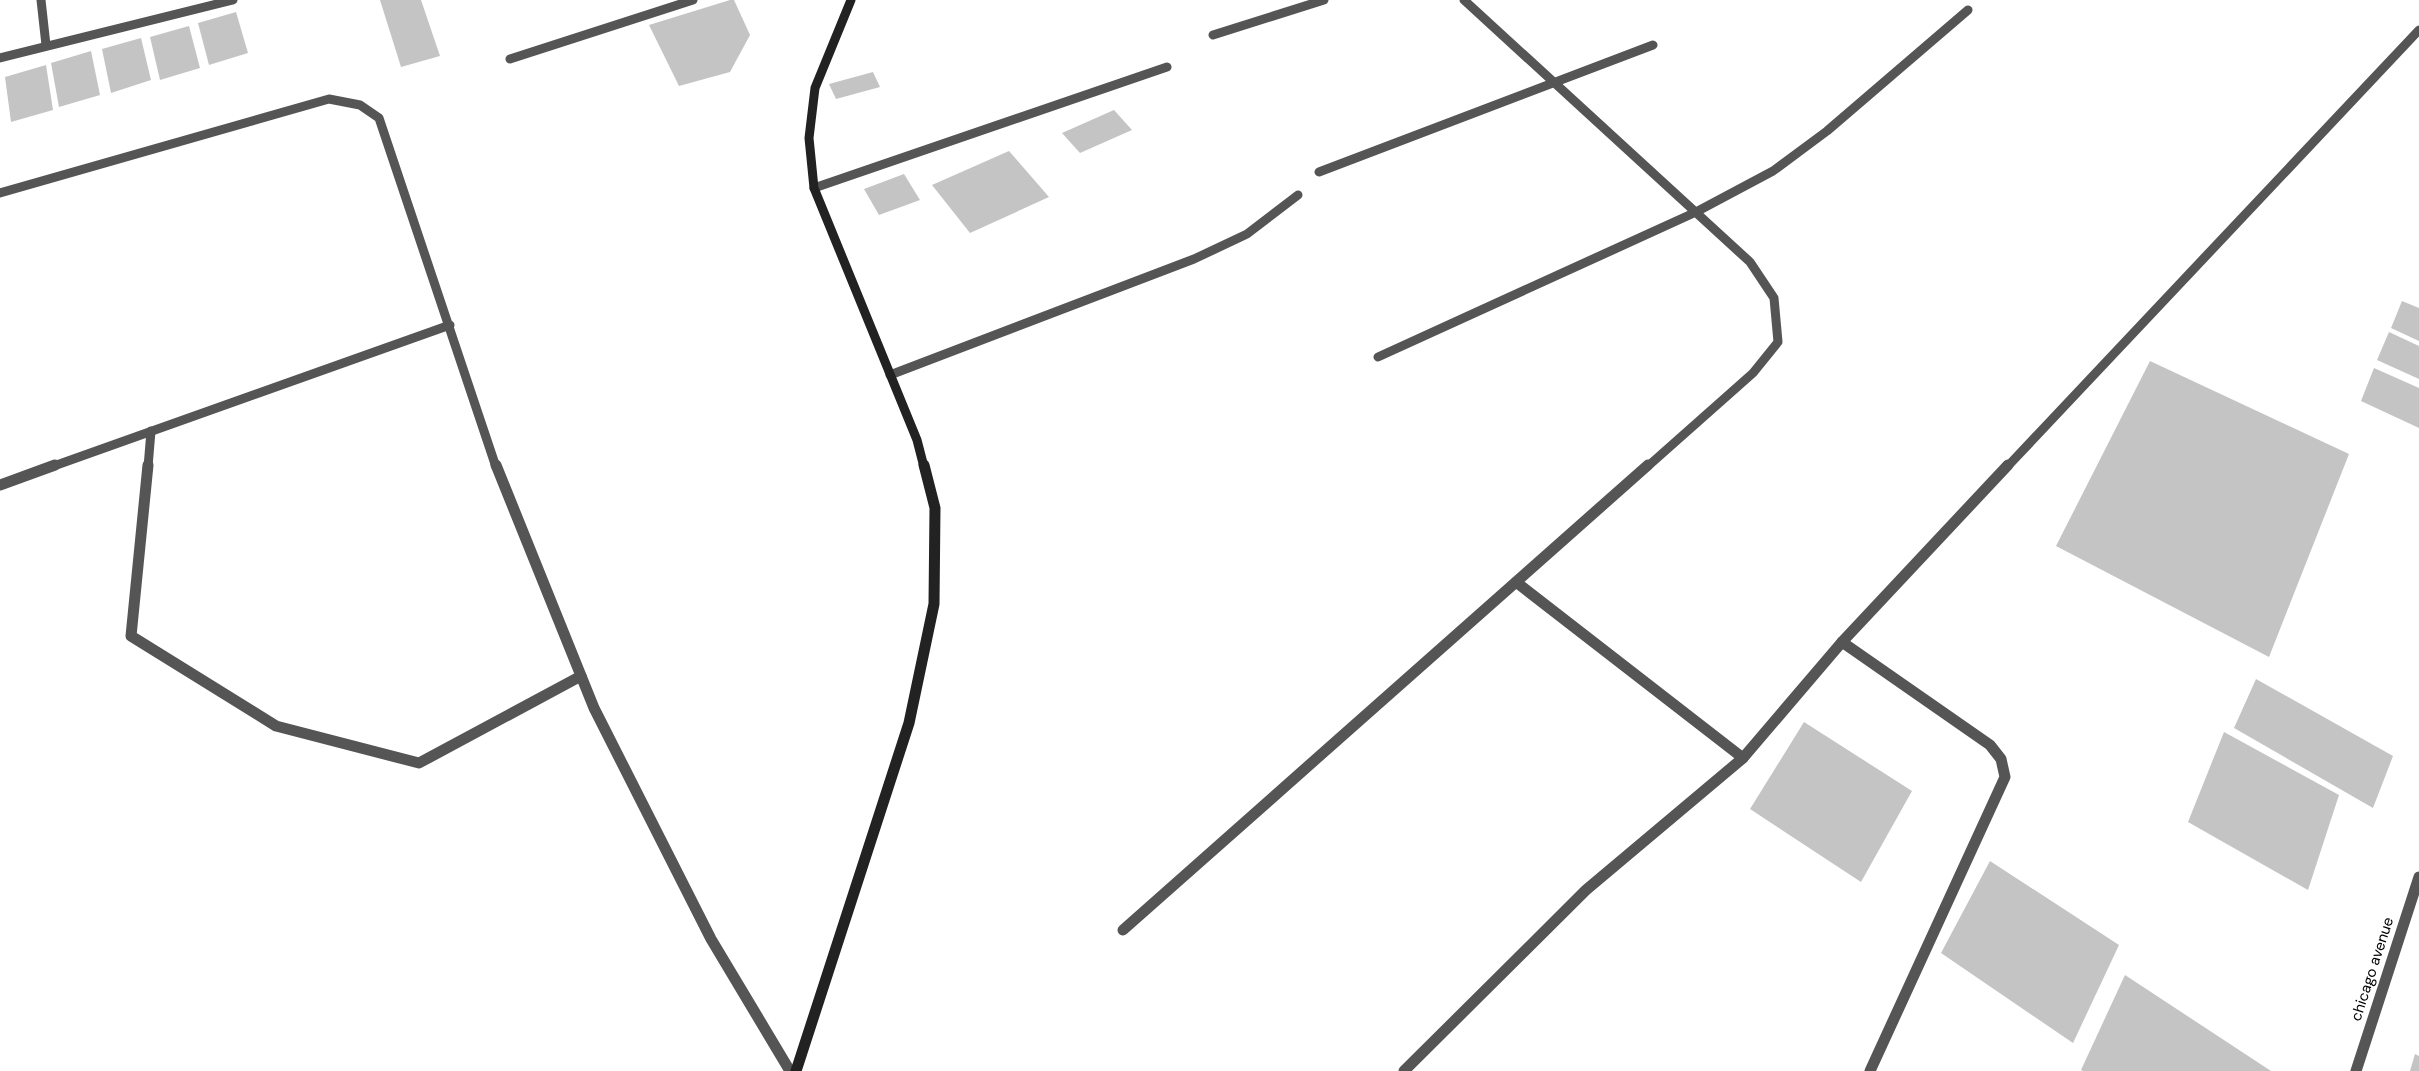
<svg xmlns="http://www.w3.org/2000/svg" width="2419" height="1071" viewBox="0 0 2419 1071" font-family="'DM Sans',sans-serif">
<style>
.building{fill:#c4c4c4}
.lines{fill:none;stroke-linecap:round;stroke-linejoin:round}
.lane-far1{stroke:#555;stroke-width:9}
.lane{stroke:#555;stroke-width:11}
.street-far1{stroke:#555;stroke-width:9}
.street{stroke:#555;stroke-width:11}
.secondary-far1{stroke:#222;stroke-width:9}
.secondary{stroke:#222;stroke-width:11}
.labels{text-anchor:middle;stroke-width:4;stroke-linejoin:round;paint-order:stroke}
.near-street-label{font-size:15px;fill:#000;stroke:#fff}
</style>
<rect width="100%" height="100%" fill="#fff"/>
<g class="building">
<polygon points="380,0 421,0 440,56 401,67"/>
<polygon points="730,0 734,0 750,35 730,72 679,86 649,25"/>
<polygon points="236,12 248,53 209,65 198,23"/>
<polygon points="189,26 200,68 160,80 150,37"/>
<polygon points="141,38 151,80 111,93 102,49"/>
<polygon points="91,51 100,95 59,107 51,63"/>
<polygon points="46,65 53,110 11,122 5,77"/>
<polygon points="873,72 880,87 836,99 829,84"/>
<polygon points="1114,110 1132,130 1080,153 1062,133"/>
<polygon points="1009,151 1049,197 970,233 932,185"/>
<polygon points="904,174 920,200 879,215 864,189"/>
<polygon points="2402,301 2419,308 2419,341 2391,328"/>
<polygon points="2389,332 2419,346 2419,379 2377,360"/>
<polygon points="2150,361 2349,454 2269,657 2056,546"/>
<polygon points="2374,368 2419,388 2419,428 2361,401"/>
<polygon points="2256,679 2393,756 2373,808 2234,728"/>
<polygon points="1804,722 1912,791 1861,882 1750,809"/>
<polygon points="2224,732 2339,795 2308,890 2188,822"/>
<polygon points="1990,861 2119,945 2073,1043 1941,953"/>
<polygon points="2125,975 2271,1071 2083,1071 2081,1070"/>
<polygon points="2415,1054 2419,1056 2419,1071 2410,1071"/>
</g>
<g class="lines">
<g class="lane-far1">
<polyline points="0,193 329,99 360,105 379,118 496,467"/>
<polyline points="890,375 1194,259 1247,234 1298,195"/>
<polyline points="51,467 450,325"/>
<polyline points="148,467 151,431"/>
</g>
<g class="lane">
<polyline points="148,465 131,636 276,726 419,763 581,676"/>
<polyline points="496,465 594,708 711,939 790,1071"/>
<polyline points="0,485 55,465"/>
</g>
<g class="street-far1">
<polyline points="41,0 46,45"/>
<polyline points="1464,0 1750,262 1774,298 1778,342 1753,373 1647,467"/>
<polyline points="1213,35 1324,0"/>
<polyline points="0,58 233,0"/>
<polyline points="510,59 693,0"/>
<polyline points="1319,172 1653,45"/>
<polyline points="814,188 1167,67"/>
<polyline points="1378,357 1696,212 1773,171 1827,131 1968,10"/>
<polyline points="2007,467 2419,30"/>
</g>
<g class="street">
<polyline points="1516,582 1743,758"/>
<polyline points="1842,642 1990,745 2001,759 2005,777 1870,1071"/>
<polyline points="1123,930 1648,465"/>
<polyline points="1404,1071 1586,890 1743,758 1842,642 2008,465"/>
<polyline points="2356,1071 2419,877"/>
</g>
<polyline class="secondary-far1" points="851,0 815,88 809,138 814,188 917,440 924,467"/>
<polyline class="secondary" points="796,1071 909,723 934,604 935,508 924,465"/>
</g>
<g class="labels">
<g class="near-street-label">
<text transform="translate(2372 969) rotate(-72)" y="5">chicago avenue</text>
</g>
</g>
</svg>
